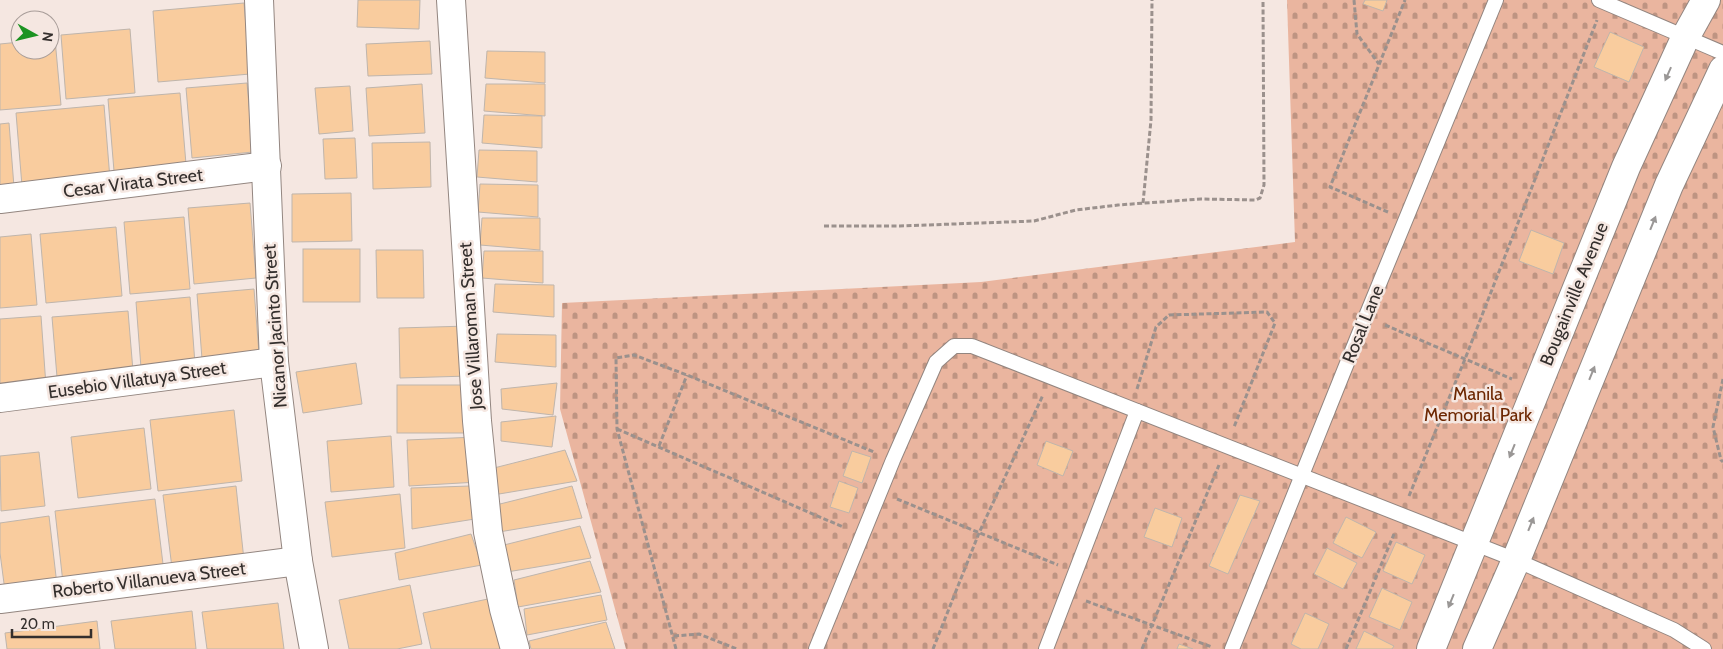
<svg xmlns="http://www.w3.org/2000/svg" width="1723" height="649" viewBox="0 0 1723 649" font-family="Cabin,sans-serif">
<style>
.cemetery{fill:url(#cemetery-stones)}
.building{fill:#f9cc9e;stroke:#bfb5ac}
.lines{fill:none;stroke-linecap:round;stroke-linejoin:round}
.lane-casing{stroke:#938680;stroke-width:16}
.street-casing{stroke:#938680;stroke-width:30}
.path{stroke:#9b918d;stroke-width:3;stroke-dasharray:5 2.5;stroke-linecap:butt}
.lane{stroke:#fff;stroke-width:14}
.street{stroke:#fff;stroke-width:28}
.oneway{fill:#9a9796}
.labels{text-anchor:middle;stroke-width:5;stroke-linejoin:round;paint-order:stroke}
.street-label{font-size:18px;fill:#342f2d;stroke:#f5e7e1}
.park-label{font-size:18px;fill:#6c2600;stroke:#f5e7e1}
</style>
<defs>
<pattern id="cemetery-stones" width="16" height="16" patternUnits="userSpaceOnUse" patternTransform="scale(1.25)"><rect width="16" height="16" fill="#eab59f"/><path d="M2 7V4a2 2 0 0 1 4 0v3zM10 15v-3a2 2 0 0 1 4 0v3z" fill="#be9482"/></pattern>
</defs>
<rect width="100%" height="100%" fill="#f5e7e1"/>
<polygon class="cemetery" points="1287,0 1723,0 1723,649 626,649 560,409 562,303 981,282 1295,242"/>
<g class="building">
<polygon points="358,0 420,0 419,29 357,27"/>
<polygon points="1365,0 1387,0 1383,11 1363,4"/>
<polygon points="244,3 250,74 158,82 153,11"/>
<polygon points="130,29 135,93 66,99 61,35"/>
<polygon points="1610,32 1644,47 1629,82 1594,67"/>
<polygon points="50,39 55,39 61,105 0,110 0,44 20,42 20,50 50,50"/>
<polygon points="430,41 432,74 368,76 366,44"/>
<polygon points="487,51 545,52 545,83 485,78"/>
<polygon points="247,83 253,152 192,158 186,88"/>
<polygon points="422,84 425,133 369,136 366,88"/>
<polygon points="486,84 545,84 545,116 484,111"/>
<polygon points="350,86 353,131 319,134 315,88"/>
<polygon points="180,93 186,164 114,171 108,99"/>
<polygon points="104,105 110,179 22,186 16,113"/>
<polygon points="484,115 542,116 542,148 482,143"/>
<polygon points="9,123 14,187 0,188 0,124"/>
<polygon points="355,138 357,178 325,179 323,139"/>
<polygon points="430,142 431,187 373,189 372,143"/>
<polygon points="479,150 537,151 537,182 477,177"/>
<polygon points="480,184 538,185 538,217 478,212"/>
<polygon points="351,193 352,241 292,242 292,194"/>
<polygon points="250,203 256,278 194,284 188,208"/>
<polygon points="184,217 190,289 130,294 124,222"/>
<polygon points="482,218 540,218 540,250 480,245"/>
<polygon points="116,227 122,296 46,303 40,234"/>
<polygon points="1531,230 1564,243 1553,274 1519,261"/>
<polygon points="31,234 37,305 0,308 0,237"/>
<rect x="303" y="249" width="57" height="53"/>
<polygon points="376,250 423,250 424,298 377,298"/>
<polygon points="484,251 543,251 543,283 482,278"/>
<polygon points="495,284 554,285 554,317 493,312"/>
<polygon points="254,289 259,354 202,359 197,294"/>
<polygon points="190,297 195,364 141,368 136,302"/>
<polygon points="128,311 133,371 57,377 52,317"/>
<polygon points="41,316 46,386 0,390 0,319"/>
<polygon points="468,326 469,376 400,378 399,328"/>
<polygon points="497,334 556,335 556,367 495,362"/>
<polygon points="356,363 362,404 303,413 296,372"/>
<polygon points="557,383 553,415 502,409 501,389"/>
<rect x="397" y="385" width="75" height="48"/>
<polygon points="234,410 242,481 158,491 150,420"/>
<polygon points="556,416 552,447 501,441 501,422"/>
<polygon points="144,428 151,489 78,498 71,437"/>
<polygon points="391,436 394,487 331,492 327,441"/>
<polygon points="476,437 478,482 409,486 407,440"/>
<polygon points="1046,441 1073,451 1063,476 1037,465"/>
<polygon points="565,450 577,481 493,495 490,469"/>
<polygon points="852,451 871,457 862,483 843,476"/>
<polygon points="39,452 45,506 1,511 0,456"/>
<polygon points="839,481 858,488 849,513 830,507"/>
<polygon points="236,486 244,560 172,568 163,495"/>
<polygon points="470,486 481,518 412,529 411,488"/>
<polygon points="572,486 582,518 499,532 496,505"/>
<polygon points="400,494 405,548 332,557 325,502"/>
<polygon points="1240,495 1260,501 1228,574 1209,566"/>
<polygon points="155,499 164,572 63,583 55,511"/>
<polygon points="1155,508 1182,518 1172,547 1144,537"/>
<polygon points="49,516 57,585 5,591 0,553 0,523"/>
<polygon points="1346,517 1376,532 1362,558 1333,543"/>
<polygon points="580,526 591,558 507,572 504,545"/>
<polygon points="471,534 482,565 399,580 395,553"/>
<polygon points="1396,542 1425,555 1412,584 1383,571"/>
<polygon points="1327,548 1357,563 1343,589 1314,574"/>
<polygon points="590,561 601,592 518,607 514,580"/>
<polygon points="410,585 422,644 397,649 349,649 339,600"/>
<polygon points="1382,588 1412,602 1400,630 1369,617"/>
<polygon points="601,595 607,620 527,635 524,609"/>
<polygon points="497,597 508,649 431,649 423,613"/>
<polygon points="278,603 284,649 207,649 202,612"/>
<polygon points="192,611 196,649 115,649 111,621"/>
<polygon points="1305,613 1329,624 1318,649 1301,649 1291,644"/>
<polygon points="97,621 100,649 7,649 5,633"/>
<polygon points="606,622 615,649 531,649 529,641"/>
<polygon points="1364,631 1394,646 1392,649 1356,649"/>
<polygon points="1179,644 1193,649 1177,649"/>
</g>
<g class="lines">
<defs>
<g id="lane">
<polyline points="1599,0 1723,53"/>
<polyline points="816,649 893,460 936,362 954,346 972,346 1516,560 1674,630 1704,649"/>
<polyline points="1046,649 1137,411"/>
<polyline points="1232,649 1366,316 1496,0"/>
</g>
<g id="street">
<polyline points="259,0 274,362 298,561 314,649"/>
<polyline points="451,0 477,421 488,532 504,609 515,649"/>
<polyline points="0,199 267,166"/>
<polyline points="0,398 274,362"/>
<polyline points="0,599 298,561"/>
<polyline points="1431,649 1626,167 1686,36 1706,0"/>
<polyline points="1477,649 1516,560 1669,185 1723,70"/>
</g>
</defs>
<use href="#lane" class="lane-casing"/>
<use href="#street" class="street-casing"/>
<g class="path">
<polyline points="1354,0 1357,34 1379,64"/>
<polyline points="1143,203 1151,120 1152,0"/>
<polyline points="1388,212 1330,187 1405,0"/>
<polyline points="824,226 900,226 1034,221 1076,210 1118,205 1201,199 1255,200 1260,198 1264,185 1263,0"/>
<polyline points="1385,325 1512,379"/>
<polyline points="1723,379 1713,427 1721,460 1723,462"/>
<polyline points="1137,389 1156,327 1169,315 1267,312 1275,323 1234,427"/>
<polyline points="617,429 843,527"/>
<polyline points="659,446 687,375"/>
<polyline points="1409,496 1465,359 1597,20"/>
<polyline points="897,499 1058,565"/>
<polyline points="1086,601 1212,647"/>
<polyline points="674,636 699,634 737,649"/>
<polyline points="676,649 617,429 616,358 634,355 687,375 874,452"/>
<polyline points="933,649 979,533 1043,395"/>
<polyline points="1142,649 1219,465"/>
<polyline points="1346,649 1394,534"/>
</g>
<use href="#lane" class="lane"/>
<use href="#street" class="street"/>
</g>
<defs><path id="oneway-solid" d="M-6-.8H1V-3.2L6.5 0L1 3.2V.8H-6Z" transform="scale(1.25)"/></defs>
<g class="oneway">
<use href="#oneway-solid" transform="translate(1668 74) rotate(114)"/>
<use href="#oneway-solid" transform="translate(1653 223) rotate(-68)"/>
<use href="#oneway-solid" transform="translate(1592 373) rotate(-68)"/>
<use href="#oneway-solid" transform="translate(1512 451) rotate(112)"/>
<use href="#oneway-solid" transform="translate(1531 524) rotate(-68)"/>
<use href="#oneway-solid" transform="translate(1451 601) rotate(112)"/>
</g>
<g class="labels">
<g class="street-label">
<text transform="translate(133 183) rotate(-7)" y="6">Cesar Virata Street</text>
<text transform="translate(1574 294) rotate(-68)" y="6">Bougainville Avenue</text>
<text transform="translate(1363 324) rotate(-68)" y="6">Rosal Lane</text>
<text transform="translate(275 326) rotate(-94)" y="6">Nicanor Jacinto Street</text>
<text transform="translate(471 326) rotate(-94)" y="6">Jose Villaroman Street</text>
<text transform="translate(137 380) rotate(-8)" y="6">Eusebio Villatuya Street</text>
<text transform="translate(149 580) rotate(-7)" y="6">Roberto Villanueva Street</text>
</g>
<g class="park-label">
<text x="1478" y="400">Manila<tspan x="1478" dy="21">Memorial Park</tspan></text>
</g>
</g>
<g transform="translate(35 35) rotate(98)"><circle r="24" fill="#f5e7e1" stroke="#a89d99"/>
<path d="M0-4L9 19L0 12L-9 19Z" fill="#1c9322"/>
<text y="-8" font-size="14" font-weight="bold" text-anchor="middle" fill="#342f2d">N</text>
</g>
<path d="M12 629v8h79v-8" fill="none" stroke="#342f2d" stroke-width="2.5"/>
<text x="20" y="629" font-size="15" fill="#342f2d" stroke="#f5e7e1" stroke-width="4" paint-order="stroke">20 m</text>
</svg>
